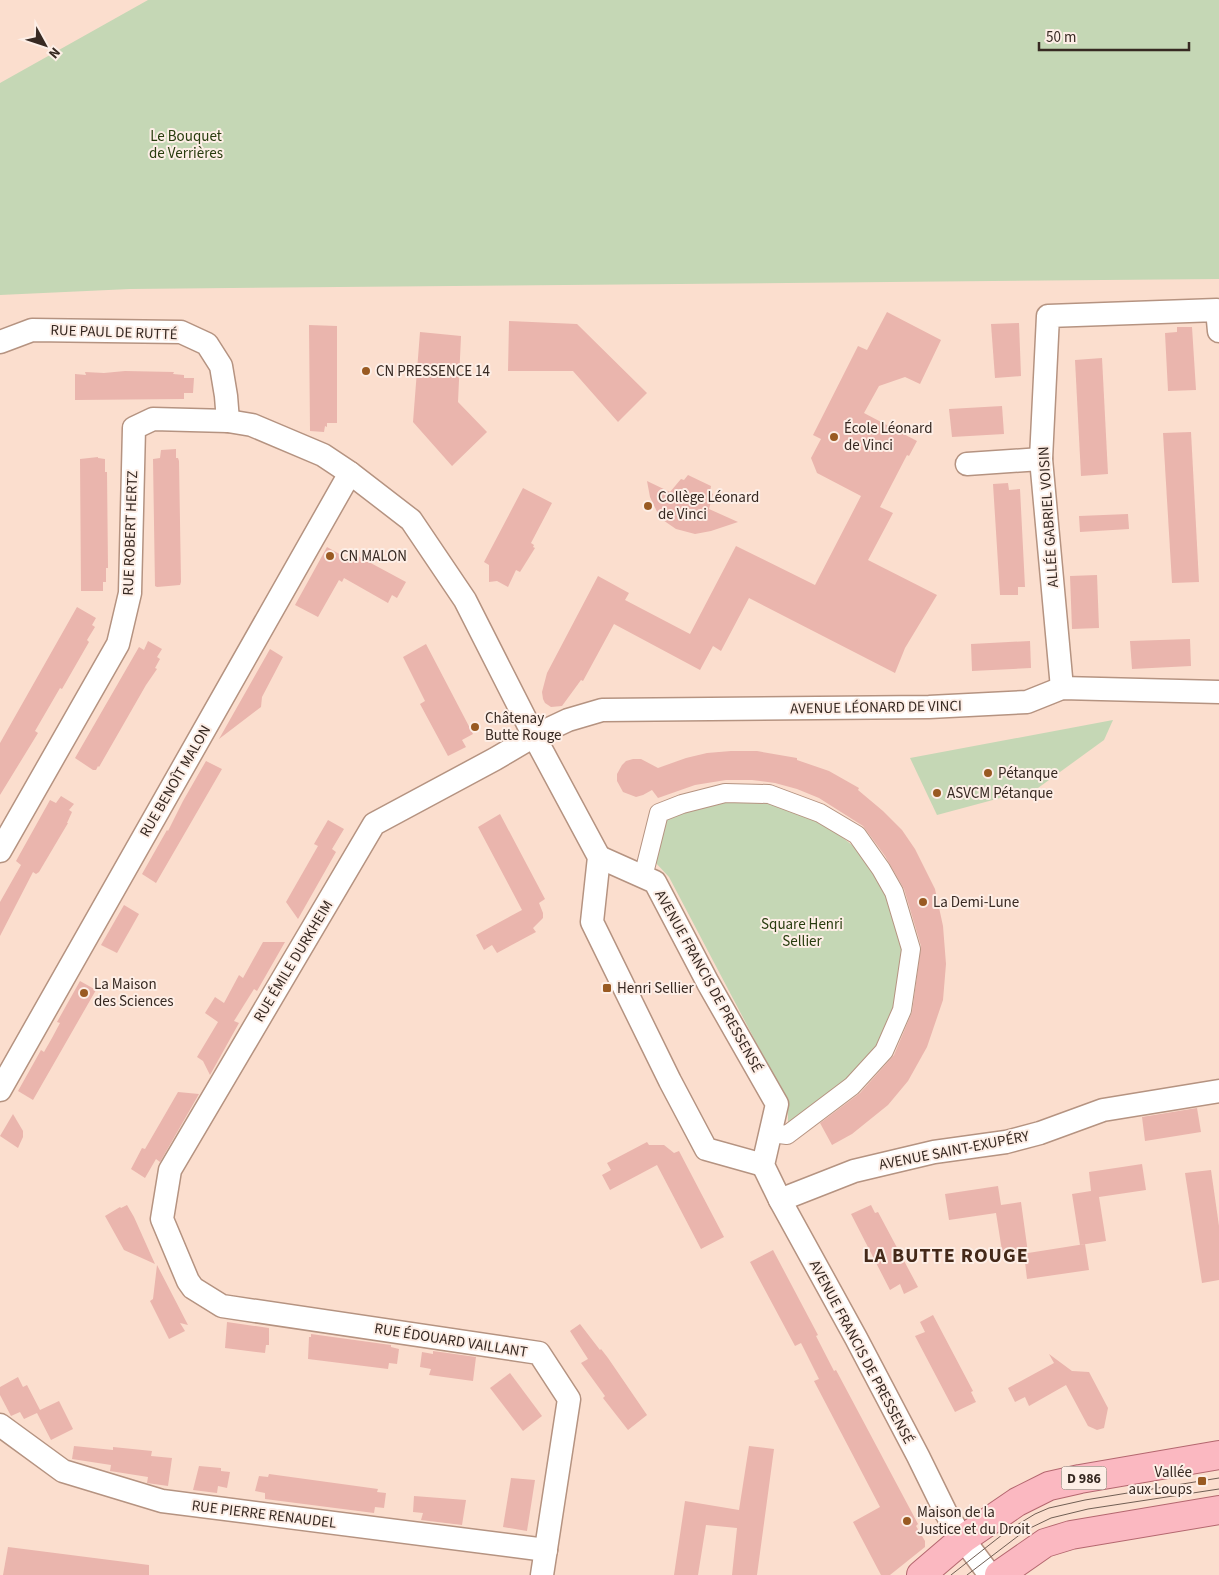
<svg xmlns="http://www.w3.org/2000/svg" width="1219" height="1575" viewBox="0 0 1219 1575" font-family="'Source Sans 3',sans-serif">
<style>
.green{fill:#c5d7b5}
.building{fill:#eab5ad}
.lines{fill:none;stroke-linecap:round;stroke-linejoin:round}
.pedestrian-casing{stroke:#b59381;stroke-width:20}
.minor-casing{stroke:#b59381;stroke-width:25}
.primary-casing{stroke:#b4676f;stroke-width:30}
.pedestrian{stroke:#fff;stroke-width:18}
.minor{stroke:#fff;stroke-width:22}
.primary{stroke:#fbb8c1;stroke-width:28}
.tram{stroke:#705e54;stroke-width:1}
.poi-dot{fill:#995a22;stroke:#fdeee6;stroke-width:2}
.labels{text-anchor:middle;stroke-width:4;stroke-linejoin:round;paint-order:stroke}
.shield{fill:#fdeee6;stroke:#72645d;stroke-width:1}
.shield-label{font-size:14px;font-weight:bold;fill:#372922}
.park-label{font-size:15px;fill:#283c0e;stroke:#fdeee6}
.street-label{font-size:15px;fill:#372922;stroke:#fdeee6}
.poi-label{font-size:15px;fill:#372922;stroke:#fdeee6;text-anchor:start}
.district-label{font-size:20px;font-weight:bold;letter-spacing:1px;fill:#442919;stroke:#fdeee6}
</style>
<rect width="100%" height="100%" fill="#fbdece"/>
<g class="green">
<polygon points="148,0 1219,0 1219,279 130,289 0,295 0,83"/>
<polygon points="1113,720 1104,740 1038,788 937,815 910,758"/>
<polygon points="730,798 777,801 824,823 861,852 888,895 902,948 896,1010 871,1056 845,1084 788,1127 788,1103 669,877 654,861 667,813"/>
</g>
<g class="building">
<polygon points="887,312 941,340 920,384 905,377 879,386 864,413 917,441 909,456 907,455 880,507 893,513 868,560 937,595 905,648 895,673 749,598 721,651 713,646 700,670 614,624 583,681 581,680 562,706 551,707 545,703 543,699 542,692 547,673 598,576 629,593 625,600 690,634 736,546 815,585 861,496 817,473 811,458 821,439 813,435 858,346 867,350"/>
<polygon points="509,321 577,324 647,393 618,422 573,371 508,371"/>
<polygon points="1019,323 1021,376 995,378 991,324"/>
<polygon points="309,325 337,326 337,423 327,423 327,427 325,426 324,432 310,431"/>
<polygon points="1177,327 1192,327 1196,390 1168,391 1165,333 1177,332"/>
<polygon points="420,332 461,336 458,402 487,432 452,466 413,422"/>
<polygon points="1102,358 1108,474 1081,476 1075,360"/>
<polygon points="125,371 174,372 173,374 184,375 184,378 194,378 193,393 184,393 184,399 75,400 75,374 86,375 85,372 104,373"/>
<polygon points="1002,406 1004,434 952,437 949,409"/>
<polygon points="1191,432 1199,582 1172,583 1163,433"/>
<polygon points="176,449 176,458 178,458 179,461 181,582 180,585 157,587 155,586 153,459 160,458 161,450"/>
<polygon points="98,457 98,458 105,459 105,472 107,472 108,568 106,568 106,582 103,582 103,591 81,591 80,459"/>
<polygon points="688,475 711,486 710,492 713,494 709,509 738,522 711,531 695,534 676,529 660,518 650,497 647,481 670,492 681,479 684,480"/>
<polygon points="1008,483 1009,490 1020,489 1025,587 1018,587 1018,595 1000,595 993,484"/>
<polygon points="523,488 552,503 531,543 534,545 533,547 535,548 520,572 516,570 508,587 497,581 489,582 489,565 484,562"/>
<polygon points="1128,514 1129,529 1080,532 1079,516"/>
<polygon points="327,547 350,560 354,554 406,582 397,598 392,595 388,603 344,578 342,582 339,580 318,617 295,605"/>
<polygon points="1097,575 1099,628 1072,629 1070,576"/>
<polygon points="77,607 96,618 92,625 95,627 87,640 89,642 62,689 60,688 35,731 38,733 0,795 0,743"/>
<polygon points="1190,639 1191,666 1132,669 1130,641"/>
<polygon points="148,641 162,649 157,657 160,659 155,668 157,669 146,685 99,767 98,766 96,770 93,770 75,758 139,647 144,650"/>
<polygon points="1030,641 1031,668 972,671 971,644"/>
<polygon points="426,644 473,734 462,740 466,747 448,756 420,704 425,701 403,657"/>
<polygon points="270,649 283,657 262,697 261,707 219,739"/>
<polygon points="731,751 757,751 797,758 797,760 829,771 859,788 858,790 883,811 902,830 915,849 935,889 943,926 946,964 943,1000 927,1047 908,1081 888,1105 852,1134 832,1145 820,1123 860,1093 894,1055 912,1012 921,946 904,889 885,856 863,826 819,798 797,789 775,783 752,780 726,780 695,785 658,798 652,790 643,795 636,797 623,792 617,781 617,774 622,765 626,761 633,759 641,759 658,768 686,758 707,753"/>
<polygon points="206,761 222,769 156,883 142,874 167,830 168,831 183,801"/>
<polygon points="61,796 74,804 69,810 72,812 67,823 68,823 39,872 36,874 33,872 0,936 0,902 21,865 16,861 50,800 56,803"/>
<polygon points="500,814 545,899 539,903 543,913 543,918 533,928 536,932 497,953 492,945 484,950 476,935 522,910 478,827"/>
<polygon points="328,820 344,829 332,849 336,852 298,919 286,902 318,846 314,844"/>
<polygon points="124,905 139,914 117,953 101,945"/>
<polygon points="263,942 285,942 257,991 254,989 234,1021 239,1023 210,1075 203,1061 197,1057 218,1022 205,1013 215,997 224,1003 239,975 243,978"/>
<polygon points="80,981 96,990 33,1100 18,1091 41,1050 44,1052 52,1038 60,1023 57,1022"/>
<polygon points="178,1092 199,1094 160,1162 156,1159 145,1178 131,1169 142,1148 145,1149"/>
<polygon points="1197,1108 1201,1132 1145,1141 1142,1117"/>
<polygon points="13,1114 23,1131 23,1137 18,1148 0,1136"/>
<polygon points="647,1142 649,1145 664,1145 674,1153 679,1151 724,1237 701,1249 657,1165 610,1190 602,1175 611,1170 607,1163"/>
<polygon points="1142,1164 1146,1190 1099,1197 1106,1241 1080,1245 1072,1194 1091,1191 1089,1172"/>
<polygon points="1211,1170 1219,1226 1219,1280 1202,1283 1185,1173"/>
<polygon points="998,1186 1001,1205 1021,1202 1028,1253 1085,1244 1089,1270 1027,1279 1024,1254 1003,1257 996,1213 949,1220 945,1194"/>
<polygon points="127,1205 134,1217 155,1264 124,1250 105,1216 120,1207 121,1208"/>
<polygon points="871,1205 875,1213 878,1212 918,1287 904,1294 900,1284 890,1290 851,1214"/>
<polygon points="773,1250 818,1335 816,1336 834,1371 836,1370 918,1524 916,1526 925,1541 925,1547 890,1575 881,1575 853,1522 880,1507 814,1381 819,1379 801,1343 795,1346 750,1262"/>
<polygon points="157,1265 188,1325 180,1323 185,1331 169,1339 150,1301 153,1299"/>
<polygon points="933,1315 973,1391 971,1392 976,1402 955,1412 915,1336 925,1332 920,1322"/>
<polygon points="227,1322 269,1328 269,1345 266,1345 265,1353 225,1348"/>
<polygon points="580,1324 600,1350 601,1349 608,1358 647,1415 628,1430 603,1398 605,1396 581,1363 588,1359 570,1331"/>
<polygon points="311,1334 391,1345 391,1347 399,1349 397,1364 389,1363 388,1369 308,1359 309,1337 311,1337"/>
<polygon points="433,1351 476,1357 473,1381 429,1375 431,1369 420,1367 422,1352 433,1354"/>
<polygon points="1049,1354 1072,1371 1089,1372 1108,1408 1104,1428 1097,1430 1088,1426 1066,1385 1029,1406 1025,1397 1015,1402 1008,1388 1054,1363"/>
<polygon points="510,1373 542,1416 523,1431 490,1388"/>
<polygon points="18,1377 23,1387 27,1385 40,1410 59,1401 73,1429 51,1440 37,1413 24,1419 20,1412 11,1416 0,1395 0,1387"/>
<polygon points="74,1446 113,1450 113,1447 152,1451 151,1456 172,1458 168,1486 147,1483 148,1477 110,1471 111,1465 72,1459"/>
<polygon points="749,1446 774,1449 757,1575 732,1575 737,1528 706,1525 698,1575 674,1575 685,1501 739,1510"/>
<polygon points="199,1466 221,1468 221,1471 230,1472 227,1488 218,1486 217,1493 193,1490"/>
<polygon points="269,1474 378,1489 377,1492 386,1493 384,1508 375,1507 374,1513 265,1499 265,1493 255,1491 259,1476 268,1477"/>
<polygon points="511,1478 535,1480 527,1531 503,1527"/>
<polygon points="414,1496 466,1500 462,1525 421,1520 423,1513 413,1512"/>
<polygon points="8,1547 149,1565 149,1575 3,1575"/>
</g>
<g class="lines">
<defs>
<polyline id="pedestrian" points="643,877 659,813 682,804 725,793 769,794 820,813 857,835 881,869 894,892 911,949 902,1010 884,1051 852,1086 787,1135 771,1133"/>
<g id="minor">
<polyline points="0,342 32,330 181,332 207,344 221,366 226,396 228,421"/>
<polyline points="967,464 1041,459"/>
<polyline points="1062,688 1041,459 1048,316 1217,310 1219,331"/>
<polyline points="0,851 118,644 130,593 134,428 153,419 228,421 252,425 323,455 350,473 411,520 465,600 534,736 599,857 592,922 670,1081 706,1149 763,1165"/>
<polyline points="599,857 655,882 708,983 777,1104 763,1165 780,1200 856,1338 918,1456 946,1513 963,1539 990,1575"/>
<polyline points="0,1090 350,473"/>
<polyline points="780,1200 854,1171 934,1152 1006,1142 1040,1133 1103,1110 1219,1091"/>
<polyline points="0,1425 63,1471 162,1501 546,1550"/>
<polyline points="542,1575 569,1399 539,1353 222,1306 193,1288 188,1281 162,1219 170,1170 374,824 495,759 534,736 568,720 602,710 929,707 1027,702 1062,688 1219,692"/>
</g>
<g id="primary">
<polyline points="921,1575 963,1539 1017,1502 1049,1486 1080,1479 1219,1455"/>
<polyline points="999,1575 1045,1543 1071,1535 1219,1510"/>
</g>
</defs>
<use href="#pedestrian" class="pedestrian-casing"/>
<use href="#minor" class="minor-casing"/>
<use href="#primary" class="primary-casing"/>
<use href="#pedestrian" class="pedestrian"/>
<use href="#minor" class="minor"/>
<use href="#primary" class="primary"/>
<g class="tram">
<polyline points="951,1575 1007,1531 1035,1514 1049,1508 1085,1500 1219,1478"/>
<polyline points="967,1575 1026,1530 1051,1518 1088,1509 1219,1489"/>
</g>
</g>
<g class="poi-dot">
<circle cx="366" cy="371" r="5"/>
<circle cx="834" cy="437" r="5"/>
<circle cx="648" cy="506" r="5"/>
<circle cx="330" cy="556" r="5"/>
<circle cx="475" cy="727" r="5"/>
<circle cx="988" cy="773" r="5"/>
<circle cx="937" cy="793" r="5"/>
<circle cx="923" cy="902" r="5"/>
<rect x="602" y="983" width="10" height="10" rx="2.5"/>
<circle cx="84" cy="993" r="5"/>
<rect x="1197" y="1476" width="10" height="10" rx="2.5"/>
<circle cx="907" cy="1521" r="5"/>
</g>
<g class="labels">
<rect class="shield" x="1061.5" y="1466.5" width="45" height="23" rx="4"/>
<g class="shield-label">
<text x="1084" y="1483">D 986</text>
</g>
<g class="park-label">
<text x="186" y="141">Le Bouquet<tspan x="186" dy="17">de Verrières</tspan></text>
<text x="802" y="929">Square Henri<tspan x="802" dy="17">Sellier</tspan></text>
</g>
<g class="street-label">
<text transform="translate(114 332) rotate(2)" y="5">RUE PAUL DE RUTTÉ</text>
<text transform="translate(1048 517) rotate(-94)" y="5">ALLÉE GABRIEL VOISIN</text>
<text transform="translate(130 533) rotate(-88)" y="5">RUE ROBERT HERTZ</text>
<text transform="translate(876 707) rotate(-1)" y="5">AVENUE LÉONARD DE VINCI</text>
<text transform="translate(175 781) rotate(-60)" y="5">RUE BENOÎT MALON</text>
<text transform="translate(293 961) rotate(-59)" y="5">RUE ÉMILE DURKHEIM</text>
<text transform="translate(709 981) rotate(61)" y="5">AVENUE FRANCIS DE PRESSENSÉ</text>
<text transform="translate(954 1150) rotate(-11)" y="5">AVENUE SAINT-EXUPÉRY</text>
<text transform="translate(451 1340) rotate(9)" y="5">RUE ÉDOUARD VAILLANT</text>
<text transform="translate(862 1352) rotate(62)" y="5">AVENUE FRANCIS DE PRESSENSÉ</text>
<text transform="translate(264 1514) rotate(7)" y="5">RUE PIERRE RENAUDEL</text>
</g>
<g class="poi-label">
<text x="376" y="376">CN PRESSENCE 14</text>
<text x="844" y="433">École Léonard<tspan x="844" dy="17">de Vinci</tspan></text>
<text x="658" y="502">Collège Léonard<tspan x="658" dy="17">de Vinci</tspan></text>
<text x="340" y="561">CN MALON</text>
<text x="485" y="723">Châtenay<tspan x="485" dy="17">Butte Rouge</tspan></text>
<text x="998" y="778">Pétanque</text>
<text x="947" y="798">ASVCM Pétanque</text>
<text x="933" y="907">La Demi-Lune</text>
<text x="94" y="989">La Maison<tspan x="94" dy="17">des Sciences</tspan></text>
<text x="617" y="993">Henri Sellier</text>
<text x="1192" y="1477" text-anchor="end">Vallée<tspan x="1192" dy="17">aux Loups</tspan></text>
<text x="917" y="1517">Maison de la<tspan x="917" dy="17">Justice et du Droit</tspan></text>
</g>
<g class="district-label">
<text x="946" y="1262">LA BUTTE ROUGE</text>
</g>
</g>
<g transform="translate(45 45) rotate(130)" stroke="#fdeee6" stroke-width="4" paint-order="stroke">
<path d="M0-4L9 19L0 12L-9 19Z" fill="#372922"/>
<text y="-8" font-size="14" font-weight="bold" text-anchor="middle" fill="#372922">N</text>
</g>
<path d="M1039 42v8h150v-8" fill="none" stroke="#372922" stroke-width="2.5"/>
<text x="1046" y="42" font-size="15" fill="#372922" stroke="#fdeee6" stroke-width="4" paint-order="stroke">50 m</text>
</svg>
